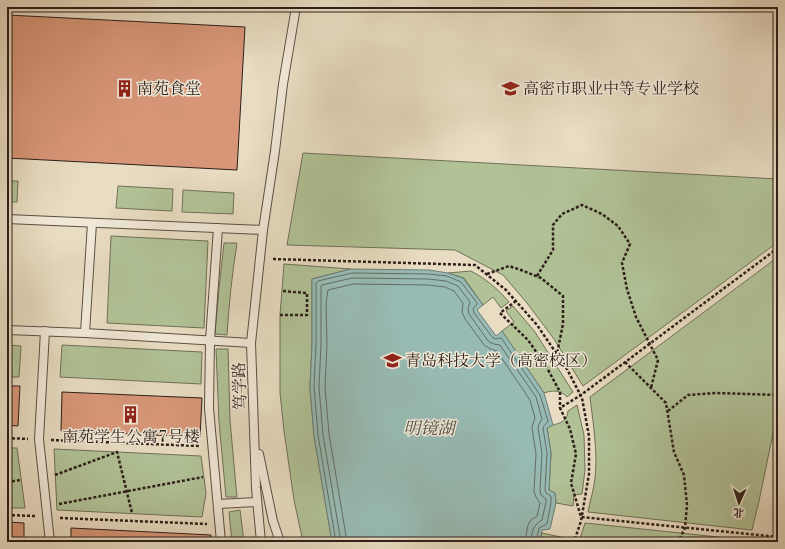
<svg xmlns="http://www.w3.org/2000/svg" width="785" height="549" viewBox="0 0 785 549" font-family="'Old Standard TT','Noto Serif SC',serif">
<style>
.green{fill:#b1c297;stroke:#6f7058}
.water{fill:#97bbb4;stroke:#6d7d76}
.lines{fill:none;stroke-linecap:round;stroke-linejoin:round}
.shore{stroke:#626d66;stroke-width:1}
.building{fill:#d79678;stroke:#2d1f19}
.service-casing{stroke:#5c4e43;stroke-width:10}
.path{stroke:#2d1f19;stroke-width:2.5;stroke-dasharray:3 2;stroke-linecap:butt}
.service{stroke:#f0e8d7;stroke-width:8}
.labels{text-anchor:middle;stroke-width:3;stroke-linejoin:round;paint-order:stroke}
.poi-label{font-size:16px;fill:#2d1f19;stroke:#f0e8d7;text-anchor:start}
.street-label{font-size:16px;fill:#2d1f19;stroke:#f0e8d7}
.water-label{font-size:17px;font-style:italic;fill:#4d4e48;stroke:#f0e8d7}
</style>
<rect width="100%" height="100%" fill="#e8dcc2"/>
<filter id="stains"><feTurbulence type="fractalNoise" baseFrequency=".005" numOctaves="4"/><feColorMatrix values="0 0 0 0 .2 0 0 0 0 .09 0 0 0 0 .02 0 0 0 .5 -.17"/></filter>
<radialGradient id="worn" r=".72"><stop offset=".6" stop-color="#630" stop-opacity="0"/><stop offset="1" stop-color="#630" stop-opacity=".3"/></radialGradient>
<g class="green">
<polygon points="303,153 778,179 778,242 583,386 554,339 527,303 503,275 455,250 287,245"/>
<polygon points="7,181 18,181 17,202 7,202"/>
<polygon points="118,186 173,189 172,211 116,208"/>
<polygon points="183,190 234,193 233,214 182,212"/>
<polygon points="111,236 208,241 204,328 107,323"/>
<path d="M224 243H237C232 274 229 304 227 335L215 334 219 289Z"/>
<path d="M778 257V409L759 501 752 530 588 512C590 501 594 489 595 478 598 451 593 423 590 397Z"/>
<polygon points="284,264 351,269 312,279 312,344 310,387 314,436 332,542 303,542 294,500 284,431 280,393 280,315"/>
<path d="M471 271C486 279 498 289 509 302L501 308 493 297 483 305 464 278 448 273Z"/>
<path d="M513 306 535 332 573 392 567 397C560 390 553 390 544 393L502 331 514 322 506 311Z"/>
<polygon points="7,345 21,346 19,377 7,377"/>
<polygon points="62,345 202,352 201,384 60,377"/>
<polygon points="216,349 228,349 230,420 236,487 237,497 226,497 219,422"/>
<path d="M577 405 584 435 585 470 582 494 574 495 573 506 556 503 555 493 549 490 551 453 547 427C557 423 567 424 568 411Z"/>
<polygon points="7,448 17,448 25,508 7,508"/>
<polygon points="54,449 201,456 206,493 202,517 57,510"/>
<polygon points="240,510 244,542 232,542 229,512"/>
<polygon points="585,523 747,540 747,542 579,542"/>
<polygon points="542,533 570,539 569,542 540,542"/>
</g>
<polygon class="water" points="351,269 429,270 448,273 463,278 483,305 477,310 496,336 502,331 544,393 553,425 547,428 551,453 549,490 555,493 556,503 550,529 542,530 540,542 332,542 314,436 310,387 312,344 312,279"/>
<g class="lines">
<g class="shore">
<path d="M336 542 318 435 314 387 316 344V283L318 281 352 273 429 274 447 276 461 282 477 303V304L473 309 474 313 493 338 496 339 500 338 502 339 540 395 548 421C547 424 544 424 543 428L547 453 545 490 546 493 551 496V502L547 524 539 528 536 542"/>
<path d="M341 542 323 435 319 387 321 344V287L322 285 352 278 428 279 446 281 458 286 470 302 468 309 469 314 489 342 494 344 500 345 536 397 542 419 539 424 538 428 542 453 540 490 541 495 546 499V502L542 520C533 525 532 531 531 542"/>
<polyline points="347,542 329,434 325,387 327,344 326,304 328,290 353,284 428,285 445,287 454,291 463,303 462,312 465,319 485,346 491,349 497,351 530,400 535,418 533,424 532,428 536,454 534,491 536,497 540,503 537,516 531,520 528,525 525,542"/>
</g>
</g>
<g class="building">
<polygon points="7,15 245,27 237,170 7,158"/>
<polygon points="7,386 20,386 18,426 7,425"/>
<polygon points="62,392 202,398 200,437 61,431"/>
<polygon points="7,522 24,523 24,542 7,542"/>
<polygon points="71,528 211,535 210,542 71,542"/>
</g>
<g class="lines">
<defs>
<g id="service">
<polyline points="7,219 263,230"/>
<polyline points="218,228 210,340 209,408 221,542"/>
<polyline points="7,330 85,333 251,343"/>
<polyline points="45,331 39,439 50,542"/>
<polyline points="85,333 92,223"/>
<polyline points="259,454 273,521 280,542"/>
<polyline points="218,504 257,502"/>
<polyline points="261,542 256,488 251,343 263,230 275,151 283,84 296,7"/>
</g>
</defs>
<use href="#service" class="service-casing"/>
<g class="path">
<polyline points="778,248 581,395 560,408 570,429 576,454 571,483 581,517 778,537"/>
<polyline points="273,259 475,265 506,290 537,325 567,369 582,398 589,436 589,474 581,521 574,542"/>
<polyline points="487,274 509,266 521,270 541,278 563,296 563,324 557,354"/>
<polyline points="537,276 553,250 553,225 562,214 582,205 602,214 618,226 630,244 622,263 627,289 636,317 658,360 651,388"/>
<polyline points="516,301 500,313 528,340 546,366 560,392 560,408"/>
<polyline points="280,315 307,315 307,293 282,291"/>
<polyline points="625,362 666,403 674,452 684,475 687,505 685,528 678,542"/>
<polyline points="668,411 688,395 716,393 778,395"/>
<polyline points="7,438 28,439"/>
<polyline points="51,440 200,446"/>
<polyline points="7,448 9,448"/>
<polyline points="55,475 117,452 132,513"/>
<polyline points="7,482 21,480"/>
<polyline points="59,504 203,477"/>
<polyline points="7,515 35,516"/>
<polyline points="60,518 207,524"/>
</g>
<use href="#service" class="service"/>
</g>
<defs>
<symbol id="building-bare" viewBox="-9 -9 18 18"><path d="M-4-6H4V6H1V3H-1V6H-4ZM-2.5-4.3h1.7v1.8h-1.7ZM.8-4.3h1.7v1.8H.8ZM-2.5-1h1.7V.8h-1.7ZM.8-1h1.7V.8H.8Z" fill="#8f2418" stroke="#f0e8d7" stroke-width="2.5" paint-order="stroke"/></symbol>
<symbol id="school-bare" viewBox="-9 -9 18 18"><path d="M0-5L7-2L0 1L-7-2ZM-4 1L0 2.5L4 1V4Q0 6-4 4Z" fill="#8f2418" stroke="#f0e8d7" stroke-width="2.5" paint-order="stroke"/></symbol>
<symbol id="university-bare" viewBox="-9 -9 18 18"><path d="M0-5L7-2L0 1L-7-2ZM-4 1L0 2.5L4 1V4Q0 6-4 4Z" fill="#8f2418" stroke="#f0e8d7" stroke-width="2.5" paint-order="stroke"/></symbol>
</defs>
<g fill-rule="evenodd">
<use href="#building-bare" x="112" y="76" width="25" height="25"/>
<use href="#school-bare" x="498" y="76" width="25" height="25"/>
<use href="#university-bare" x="380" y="348" width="25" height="25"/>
<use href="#building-bare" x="118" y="402" width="25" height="25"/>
</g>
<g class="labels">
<g class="poi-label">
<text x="137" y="94">南苑食堂</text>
<text x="523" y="94">高密市职业中等专业学校</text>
<text x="405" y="366">青岛科技大学（高密校区）</text>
<text x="131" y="442" text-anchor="middle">南苑学生公寓7号楼</text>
</g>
<g class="street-label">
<text transform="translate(239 386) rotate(-92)" y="6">笃学路</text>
</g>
<g class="water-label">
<text x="429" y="434">明镜湖</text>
</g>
</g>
<rect width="785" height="549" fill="none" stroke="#e8dcc2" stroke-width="24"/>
<rect x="8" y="8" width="769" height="533" fill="none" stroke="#2d1f19" stroke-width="2"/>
<rect x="12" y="12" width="761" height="525" fill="none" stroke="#2d1f19"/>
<g transform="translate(739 503) rotate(183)" stroke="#f0e8d7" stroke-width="3" paint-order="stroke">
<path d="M0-3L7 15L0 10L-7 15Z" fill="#2d1f19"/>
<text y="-6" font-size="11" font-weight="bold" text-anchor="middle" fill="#2d1f19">北</text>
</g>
<rect width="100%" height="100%" filter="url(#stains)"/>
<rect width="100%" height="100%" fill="url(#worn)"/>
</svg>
